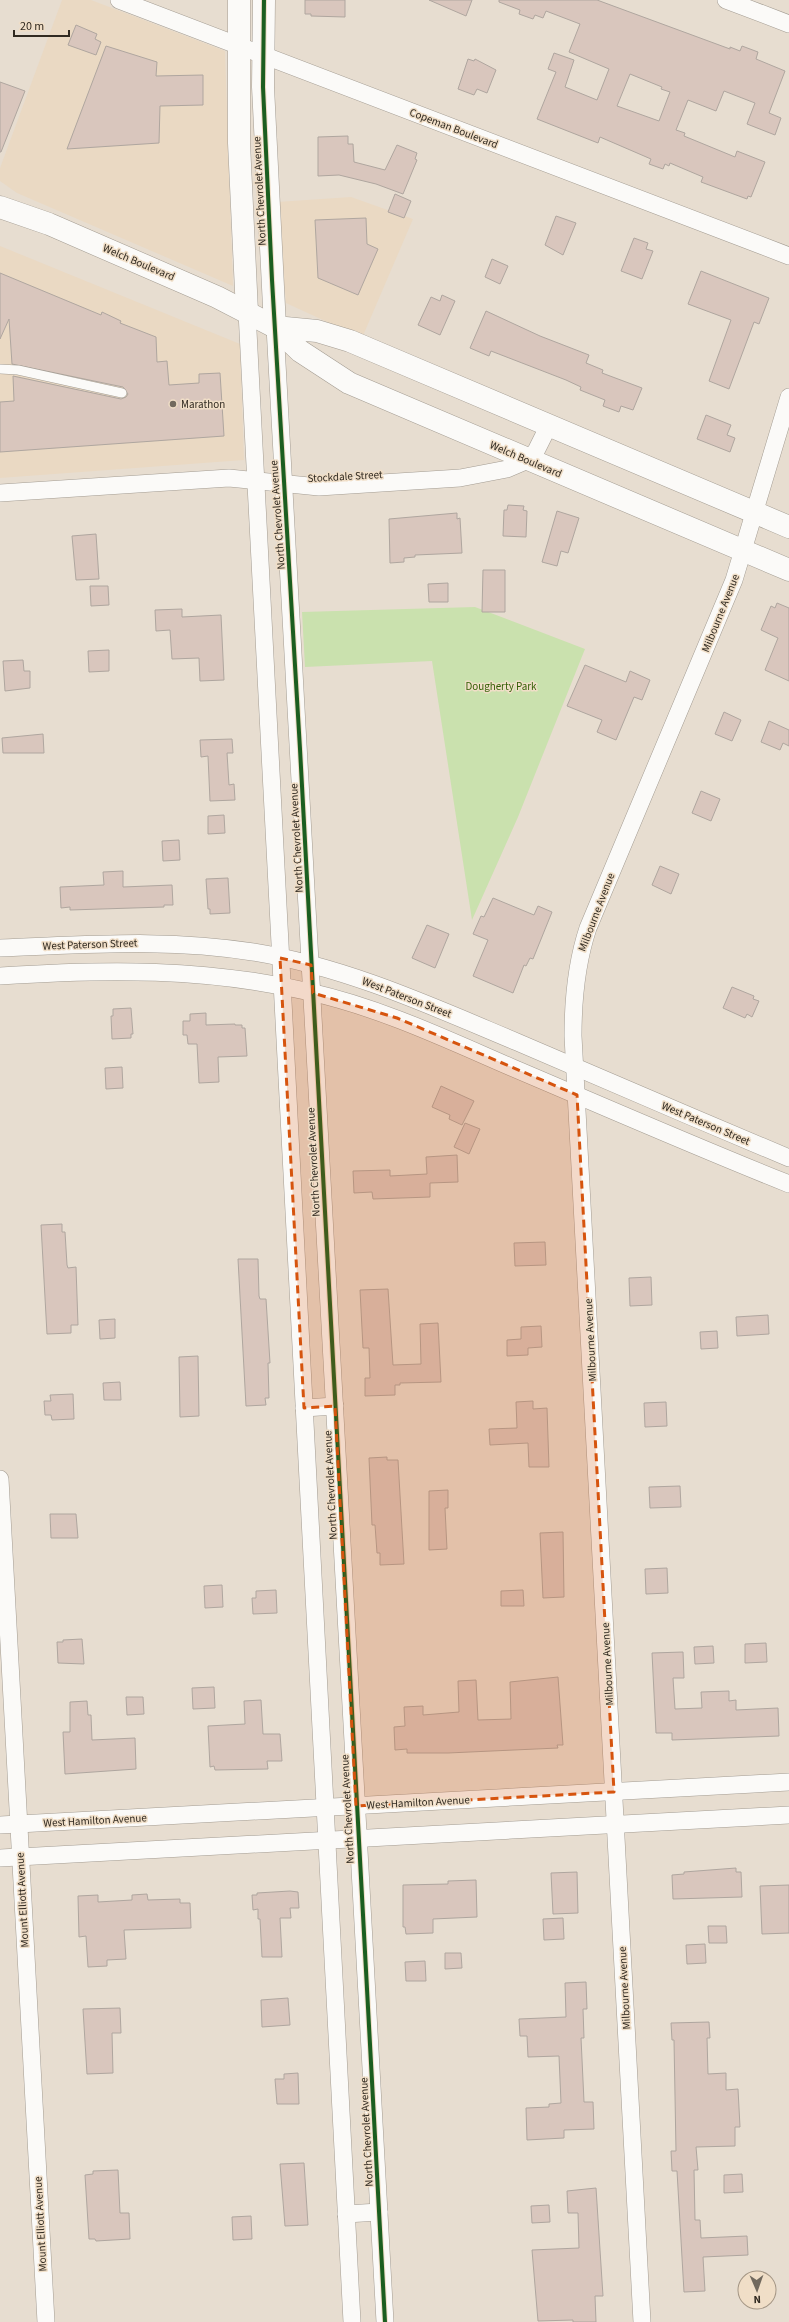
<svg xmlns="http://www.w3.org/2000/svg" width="789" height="2322" viewBox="0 0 789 2322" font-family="'Source Sans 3',sans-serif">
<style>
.built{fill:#ead9c3}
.green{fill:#cae1ae}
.building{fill:#d9c6bd;stroke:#afa69f;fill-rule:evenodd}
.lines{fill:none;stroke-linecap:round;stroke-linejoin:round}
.lane-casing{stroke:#a39c92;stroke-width:10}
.street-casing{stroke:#a39c92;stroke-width:18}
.secondary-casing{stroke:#a39c92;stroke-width:23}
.lane{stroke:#fbfaf8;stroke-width:9}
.street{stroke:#fbfaf8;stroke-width:17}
.secondary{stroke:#fbfaf8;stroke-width:22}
.cycleway-casing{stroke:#f0dec7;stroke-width:6}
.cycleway{stroke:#1b5e20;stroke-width:4}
.marked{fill:#d6540e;fill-opacity:0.2;stroke:#d6540e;stroke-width:3;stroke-dasharray:8 5;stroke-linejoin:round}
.poi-dot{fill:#71695e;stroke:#f0dec7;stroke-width:1.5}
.labels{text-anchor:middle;stroke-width:3;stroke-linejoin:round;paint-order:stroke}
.street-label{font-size:11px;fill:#312a21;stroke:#f0dec7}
.poi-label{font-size:11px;fill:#312a21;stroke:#f0dec7;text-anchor:start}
.park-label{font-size:11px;fill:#335f05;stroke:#f0dec7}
</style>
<rect width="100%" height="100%" fill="#e7ddd0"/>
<g class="built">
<polygon points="62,0 91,0 225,51 233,286 17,193 0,181 0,168"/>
<polygon points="351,197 413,219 362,338 286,303 277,202"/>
<polygon points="0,246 240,344 244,460 0,478"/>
</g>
<polygon class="green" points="475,607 585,649 518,817 472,920 432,661 305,667 302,612"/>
<g class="building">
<polygon points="305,0 345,0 345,17 311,16 311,14 305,14"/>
<polygon points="429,0 472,0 466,16"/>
<path d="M499 0H597L730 49V47L740 51 742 46 758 52 756 59 785 71 769 113 781 118 775 135 747 124 755 103 724 91 716 111 688 100 676 130 685 133 684 136 735 157 737 151 765 162 751 197 748 196 747 199 701 182 703 177 670 163 669 166 665 164 663 169 649 164 651 159 600 137 598 143 537 119 556 72 548 69 554 53 574 60 565 87 597 100 609 69 569 52 580 24 546 11 543 18 535 15 533 19 519 14 520 10 499 2ZM630 74 662 87 661 89 670 92 659 121 617 106Z"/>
<polygon points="76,25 97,34 95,39 101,42 96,55 68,45"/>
<polygon points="106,46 157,62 156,76 203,75 203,105 160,106 159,143 67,149"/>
<polygon points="468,59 474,61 475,59 496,70 487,93 477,89 474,95 458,89"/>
<polygon points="0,82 25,91 1,152 0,152"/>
<polygon points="348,136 348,144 353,144 354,162 385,170 397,145 417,153 415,159 417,160 403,194 376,184 339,175 318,176 318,137"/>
<polygon points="395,194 411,201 404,218 388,212"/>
<polygon points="556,216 576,223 563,255 545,245"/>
<polygon points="366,218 367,244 378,249 358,295 318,278 315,220"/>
<polygon points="634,238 648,243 646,249 653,251 642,279 621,271"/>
<polygon points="492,259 508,266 500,284 485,277"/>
<polygon points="701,271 769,298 759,324 754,322 729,389 709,381 731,320 688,304"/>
<polygon points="0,273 101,315 102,312 121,321 120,323 156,337 157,362 167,361 169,385 199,383 199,374 220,373 224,436 0,452 0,402 14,401 13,376 121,399 126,397 128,394 123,387 12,364 9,319 0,339"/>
<polygon points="442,295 455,301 440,335 418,325 431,297 440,301"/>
<polygon points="486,311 540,336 589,355 586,363 603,370 602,373 642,388 633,410 621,406 619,412 603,406 605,400 580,390 581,387 566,380 491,351 489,356 470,348"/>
<polygon points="706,415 731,425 727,435 735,438 730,452 697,439"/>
<polygon points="508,505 524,506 523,510 527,511 526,537 503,536 504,510 507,510"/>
<polygon points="557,511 579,518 568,553 561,551 557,566 542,562"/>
<polygon points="457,513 457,519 460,518 462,553 415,555 415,557 404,558 404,562 390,563 389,519"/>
<polygon points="96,534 99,579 76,580 72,536"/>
<polygon points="483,570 505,570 505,612 482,612"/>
<polygon points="448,583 448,602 429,602 428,584"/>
<polygon points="90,586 108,586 109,605 91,606"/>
<polygon points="777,603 789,608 789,681 765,670 778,638 761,630 771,606 775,608"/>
<polygon points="182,609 182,617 221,615 224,680 200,681 199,658 172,659 170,630 156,631 155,610"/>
<polygon points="109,650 109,671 89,672 88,651"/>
<polygon points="23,660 24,671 30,671 30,688 5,691 3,661"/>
<polygon points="585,665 626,682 630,671 650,680 642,700 634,697 616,740 597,732 602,720 567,706"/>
<polygon points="724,712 741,720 732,741 715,734"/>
<polygon points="769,721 789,730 789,746 783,743 780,750 761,742"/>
<polygon points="43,734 44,753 3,753 2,738"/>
<polygon points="232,739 233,753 227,753 229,785 234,784 235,800 210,801 208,756 201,757 200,740"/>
<polygon points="701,791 720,799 711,821 692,813"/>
<polygon points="224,815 225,833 208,834 208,816"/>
<polygon points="179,840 180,860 163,861 162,841"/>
<polygon points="660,866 679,874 671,894 652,885"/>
<polygon points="123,871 123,887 172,885 173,905 164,905 164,907 70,910 70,907 61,908 60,887 104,885 103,872"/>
<polygon points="228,878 230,913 210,914 210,909 208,909 206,879"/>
<polygon points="493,898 534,915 538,906 552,912 533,959 530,958 526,966 524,965 513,993 473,976 488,940 473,934 481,916 484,917"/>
<polygon points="427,925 449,934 435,968 412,958"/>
<polygon points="732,987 754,996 753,999 759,1001 752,1017 747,1014 745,1018 723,1008"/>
<polygon points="131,1008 133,1034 131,1034 131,1038 112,1039 111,1016 113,1016 113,1009"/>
<polygon points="206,1013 206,1025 235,1024 235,1025 242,1025 242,1028 245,1028 247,1056 218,1057 219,1082 199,1083 197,1044 188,1044 187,1035 183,1035 183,1021 190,1021 190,1014"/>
<polygon points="122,1067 123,1088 106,1089 105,1068"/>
<polygon points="441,1086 474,1101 462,1125 449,1119 450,1115 432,1107"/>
<polygon points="465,1123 480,1129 469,1154 454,1147"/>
<polygon points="457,1155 458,1182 430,1183 430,1197 373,1199 372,1192 354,1193 353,1171 390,1170 390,1176 427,1174 426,1157"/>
<polygon points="62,1224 62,1232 65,1232 67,1265 68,1268 76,1267 78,1325 71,1325 71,1333 47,1334 41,1225"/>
<polygon points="545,1242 546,1265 515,1266 514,1243"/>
<polygon points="238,1259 258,1259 259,1296 260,1299 266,1299 270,1363 268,1363 269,1398 265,1398 266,1405 246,1406"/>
<polygon points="651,1277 652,1305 630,1306 629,1278"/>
<polygon points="388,1289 393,1365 421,1364 420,1324 438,1323 441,1382 400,1383 400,1385 395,1385 395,1395 365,1396 365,1378 370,1378 369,1348 363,1348 360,1290"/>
<polygon points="768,1315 769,1334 737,1336 736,1317"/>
<polygon points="115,1319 115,1338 100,1339 99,1320"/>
<polygon points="541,1326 542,1347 528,1348 528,1355 507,1356 507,1340 521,1339 521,1327"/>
<polygon points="717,1331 718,1348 701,1349 700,1332"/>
<polygon points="198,1356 199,1416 180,1417 179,1357"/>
<polygon points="120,1382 121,1400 104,1400 103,1383"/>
<polygon points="73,1394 74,1419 52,1420 51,1415 45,1415 44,1401 51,1401 50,1395"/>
<polygon points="533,1401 533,1409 547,1408 549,1467 529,1467 528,1443 490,1445 489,1429 517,1428 516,1402"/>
<polygon points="666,1402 667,1426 645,1427 644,1403"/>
<polygon points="387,1457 387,1460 398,1460 404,1564 380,1565 380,1553 377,1553 375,1525 372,1525 369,1458"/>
<polygon points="680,1486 681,1507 650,1508 649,1487"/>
<polygon points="448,1490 448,1508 445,1508 447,1549 429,1550 429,1491"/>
<polygon points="50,1514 76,1514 78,1538 51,1538"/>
<polygon points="563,1532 564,1597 543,1598 540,1533"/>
<polygon points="667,1568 668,1593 646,1594 645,1569"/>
<polygon points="222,1585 223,1607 205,1608 204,1586"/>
<polygon points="276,1590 277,1613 253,1614 252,1598 256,1598 256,1591"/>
<polygon points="523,1590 524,1606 501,1606 501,1591"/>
<polygon points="82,1639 84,1664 58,1663 57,1642 63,1642 63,1640"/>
<polygon points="766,1643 767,1662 745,1663 745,1644"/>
<polygon points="713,1646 714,1663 695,1664 694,1647"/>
<polygon points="683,1652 684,1678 673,1678 675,1709 702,1708 701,1692 729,1691 729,1701 736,1700 736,1710 778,1708 779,1736 672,1740 672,1733 656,1733 652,1653"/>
<polygon points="558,1677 563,1745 557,1745 558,1748 448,1753 407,1753 407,1749 395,1750 394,1727 405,1726 404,1707 423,1706 423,1715 459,1712 458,1681 476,1680 478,1720 511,1719 510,1682"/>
<polygon points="214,1687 215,1708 193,1709 192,1688"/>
<polygon points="126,1697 143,1697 144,1714 127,1715"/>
<polygon points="261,1700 263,1734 280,1734 282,1761 267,1761 268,1769 215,1770 214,1766 210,1767 208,1726 245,1724 244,1701"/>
<polygon points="87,1701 88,1715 91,1715 92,1740 135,1738 136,1769 65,1774 63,1732 70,1732 70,1702"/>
<polygon points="736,1868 736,1872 741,1872 742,1897 673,1899 672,1875 684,1874 684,1872"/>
<polygon points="577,1872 578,1913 553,1914 551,1873"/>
<polygon points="476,1880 477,1917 433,1919 433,1933 406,1934 405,1927 403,1927 403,1885 448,1884 448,1881"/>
<polygon points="789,1885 789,1933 762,1934 760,1886"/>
<polygon points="290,1891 298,1892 299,1908 290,1908 291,1918 280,1918 282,1957 262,1957 260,1919 258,1919 258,1909 253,1910 252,1895 257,1895 257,1893"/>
<polygon points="147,1894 148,1900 180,1899 180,1903 190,1903 191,1928 124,1930 126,1959 107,1960 107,1966 88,1967 86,1936 79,1937 78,1896 98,1895 98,1902 132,1900 132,1895"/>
<polygon points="563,1918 564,1939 544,1940 543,1919"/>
<polygon points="708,1926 726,1926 727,1943 709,1943"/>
<polygon points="705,1944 706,1963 687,1964 686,1945"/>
<polygon points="445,1953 461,1953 462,1968 445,1969"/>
<polygon points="425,1961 426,1981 406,1981 405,1962"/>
<polygon points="586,1982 587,2009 583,2009 584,2038 581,2038 584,2102 593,2102 594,2129 564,2130 564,2138 527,2140 526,2108 549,2107 549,2104 561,2103 559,2056 528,2057 527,2036 520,2036 519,2019 566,2017 565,1983"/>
<polygon points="288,1998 290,2025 262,2027 261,2000"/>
<polygon points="120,2008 121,2033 112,2033 113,2073 87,2074 83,2009"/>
<polygon points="709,2022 710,2038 707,2038 708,2074 726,2073 726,2090 738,2089 740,2127 735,2127 735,2146 696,2147 698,2170 694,2170 695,2220 700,2220 701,2238 747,2236 748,2255 703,2257 705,2291 684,2292 677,2171 672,2171 671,2151 676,2151 674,2040 672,2040 671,2023"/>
<polygon points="298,2073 299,2104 277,2104 275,2079 284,2079 284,2074"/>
<polygon points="304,2163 308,2225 285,2226 280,2164"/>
<polygon points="118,2170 120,2213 129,2213 130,2239 96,2241 95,2239 89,2239 85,2175 93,2174 93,2171"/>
<polygon points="742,2174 743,2192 724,2193 724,2175"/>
<polygon points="596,2188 603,2296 595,2296 596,2322 573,2322 573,2320 538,2321 532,2250 579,2248 578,2213 568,2213 567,2191"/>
<polygon points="549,2205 550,2222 532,2223 531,2206"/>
<polygon points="251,2216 252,2239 233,2240 232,2217"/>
</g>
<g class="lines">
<defs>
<polyline id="lane" points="0,369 18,370 122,393"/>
<g id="street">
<polyline points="119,0 789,256"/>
<polyline points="726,0 789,24"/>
<polyline points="247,312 352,2322"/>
<polyline points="275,327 385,2322"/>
<polyline points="0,493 229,478 319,487 460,478 507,469 528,460 536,451 549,425"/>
<path d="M0 948C86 945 167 938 253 952 346 967 431 1006 517 1042 608 1081 698 1120 789 1158"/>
<path d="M0 976C107 969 205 968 310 992 381 1008 446 1039 513 1068 605 1107 696 1147 789 1184"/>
<polyline points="304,1408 335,1406"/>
<polyline points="0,1479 46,2322"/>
<polyline points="0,1825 789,1782"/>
<polyline points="0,1858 789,1815"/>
<polyline points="346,2214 379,2212"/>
<path d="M642 2322 573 1036C573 999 576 964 588 928L734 580 789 397"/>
</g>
<g id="secondary">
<polyline points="239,0 239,143 247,312"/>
<polyline points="264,0 263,87 275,327"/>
<polyline points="0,207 49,224 217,297 275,327 300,351 349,383 789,570"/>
<polyline points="275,327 317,331 350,341 789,527"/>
</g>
</defs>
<use href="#lane" class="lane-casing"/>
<use href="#street" class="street-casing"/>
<use href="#secondary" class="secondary-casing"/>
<use href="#lane" class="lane"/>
<use href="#street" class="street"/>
<use href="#secondary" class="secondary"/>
<defs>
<polyline id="cycleway" points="264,0 263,87 272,280 300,749 385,2322"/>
</defs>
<use href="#cycleway" class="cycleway-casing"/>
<use href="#cycleway" class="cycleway"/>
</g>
<path class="marked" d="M280 958 311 965 313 993 397 1018 577 1095 614 1792 356 1806 335 1406 304 1408Z"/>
<circle class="poi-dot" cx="173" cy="404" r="4"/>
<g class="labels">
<g class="street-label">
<text transform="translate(454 128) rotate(21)" y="4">Copeman Boulevard</text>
<text transform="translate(259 191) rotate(-93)" y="4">North Chevrolet Avenue</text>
<text transform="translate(139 262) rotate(23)" y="4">Welch Boulevard</text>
<text transform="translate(526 459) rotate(23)" y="4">Welch Boulevard</text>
<text transform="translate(345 476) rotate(-3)" y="4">Stockdale Street</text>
<text transform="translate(277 515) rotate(-94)" y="4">North Chevrolet Avenue</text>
<text transform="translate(720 613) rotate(-68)" y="4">Milbourne Avenue</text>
<text transform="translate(296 838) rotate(-93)" y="4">North Chevrolet Avenue</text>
<text transform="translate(596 912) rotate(-69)" y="4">Milbourne Avenue</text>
<text transform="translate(90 944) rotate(-2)" y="4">West Paterson Street</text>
<text transform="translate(407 997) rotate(21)" y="4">West Paterson Street</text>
<text transform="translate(706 1123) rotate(23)" y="4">West Paterson Street</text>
<text transform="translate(313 1162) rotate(-93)" y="4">North Chevrolet Avenue</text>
<text transform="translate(590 1340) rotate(-93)" y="4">Milbourne Avenue</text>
<text transform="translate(330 1485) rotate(-93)" y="4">North Chevrolet Avenue</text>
<text transform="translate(607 1664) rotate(-93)" y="4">Milbourne Avenue</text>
<text transform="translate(418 1802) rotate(-3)" y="4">West Hamilton Avenue</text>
<text transform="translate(347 1809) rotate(-93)" y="4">North Chevrolet Avenue</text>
<text transform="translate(95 1820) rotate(-3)" y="4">West Hamilton Avenue</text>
<text transform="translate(22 1900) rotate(-93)" y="4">Mount Elliott Avenue</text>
<text transform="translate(624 1988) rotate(-93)" y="4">Milbourne Avenue</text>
<text transform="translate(366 2132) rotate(-93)" y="4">North Chevrolet Avenue</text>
<text transform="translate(40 2224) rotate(-93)" y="4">Mount Elliott Avenue</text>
</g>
<g class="poi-label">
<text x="181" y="408">Marathon</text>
</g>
<g class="park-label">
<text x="501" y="690">Dougherty Park</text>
</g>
</g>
<g transform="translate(757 2290) rotate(178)"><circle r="19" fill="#f0dec7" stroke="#a49685"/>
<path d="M0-3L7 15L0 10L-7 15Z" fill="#71695e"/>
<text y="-6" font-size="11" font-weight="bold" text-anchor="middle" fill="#312a21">N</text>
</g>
<path d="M14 30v6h55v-6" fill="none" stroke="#312a21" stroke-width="2"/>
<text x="20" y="30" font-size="12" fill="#312a21" stroke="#f0dec7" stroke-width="3" paint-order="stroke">20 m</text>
</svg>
